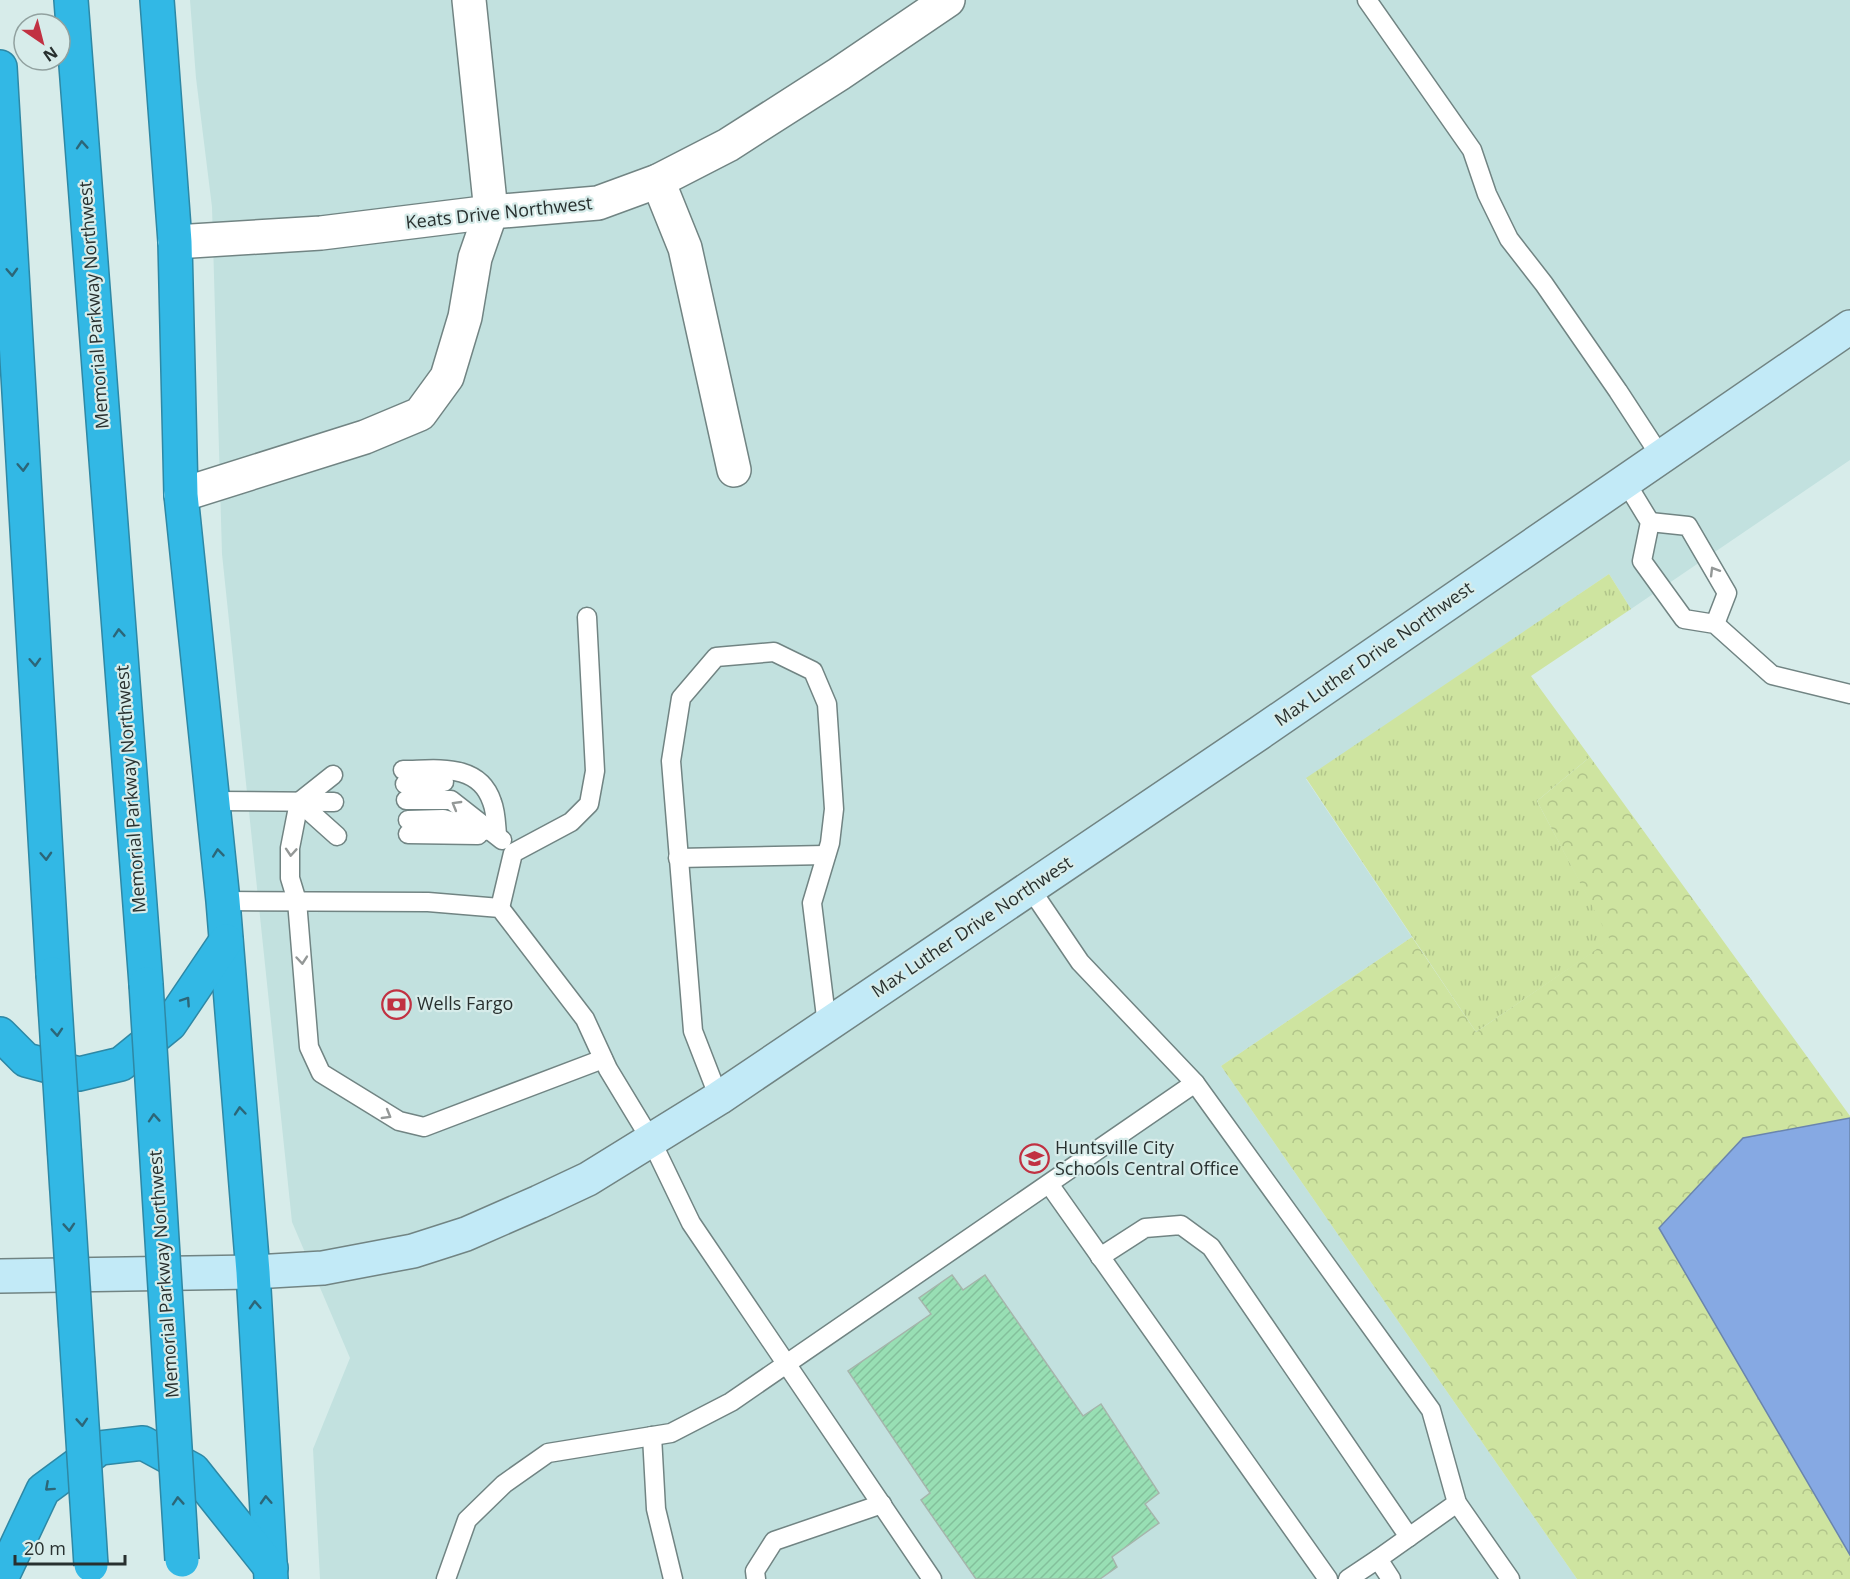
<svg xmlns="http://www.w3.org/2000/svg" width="1850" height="1579" viewBox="0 0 1850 1579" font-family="'Open Sans',sans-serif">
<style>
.built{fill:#c2e1df}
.grass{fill:url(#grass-tufts)}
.forest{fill:url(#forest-crowns)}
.water{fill:#86a9e3;stroke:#6a85ad;stroke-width:1.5}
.building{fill:url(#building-hatch);stroke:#a5b5ab;stroke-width:1.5}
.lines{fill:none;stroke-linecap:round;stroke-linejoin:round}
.lane-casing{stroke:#718483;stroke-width:21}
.street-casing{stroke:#718483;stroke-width:36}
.secondary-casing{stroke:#718483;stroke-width:36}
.highway-casing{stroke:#2e88a5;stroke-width:36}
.lane{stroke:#fff;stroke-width:18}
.street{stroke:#fff;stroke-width:33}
.secondary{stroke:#c2eaf7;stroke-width:33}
.highway{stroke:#32b8e5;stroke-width:33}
.highway-bridge-casing{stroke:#2e88a5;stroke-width:36;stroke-linecap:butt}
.highway-bridge{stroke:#32b8e5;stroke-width:33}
.oneway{stroke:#2c6678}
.oneway2{stroke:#949897}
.labels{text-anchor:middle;stroke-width:4.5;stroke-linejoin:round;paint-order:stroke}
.street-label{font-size:18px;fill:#28302f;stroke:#d7ecea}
.poi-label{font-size:18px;fill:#28302f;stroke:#d7ecea;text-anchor:start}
</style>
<defs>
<pattern id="grass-tufts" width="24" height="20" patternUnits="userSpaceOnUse" patternTransform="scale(1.5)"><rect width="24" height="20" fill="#cee4a0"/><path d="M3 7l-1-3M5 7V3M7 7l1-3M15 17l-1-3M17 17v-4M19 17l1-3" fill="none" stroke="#b1c48a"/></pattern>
<pattern id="forest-crowns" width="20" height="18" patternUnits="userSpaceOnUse" patternTransform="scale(1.5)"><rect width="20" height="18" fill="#cee4a0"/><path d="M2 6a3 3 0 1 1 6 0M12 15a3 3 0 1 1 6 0" fill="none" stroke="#b1c48a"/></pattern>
<pattern id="building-hatch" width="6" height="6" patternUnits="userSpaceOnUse" patternTransform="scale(1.5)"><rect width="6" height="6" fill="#98dfb4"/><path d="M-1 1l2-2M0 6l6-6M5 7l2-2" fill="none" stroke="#83c09b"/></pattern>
</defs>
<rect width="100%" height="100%" fill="#d7ecea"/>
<polygon class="built" points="190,0 1850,0 1850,460 1631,609 1609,574 1306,779 1412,937 1221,1066 1577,1579 320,1579 313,1449 350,1358 292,1222 222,554 212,207 196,78"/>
<polygon class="grass" points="1609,574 1631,609 1531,676 1590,757 1537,801 1611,940 1476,1032 1306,778"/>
<polygon class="forest" points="1590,757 1850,1116 1850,1118 1743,1138 1659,1228 1850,1555 1850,1579 1577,1579 1221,1066 1412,937 1476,1032 1610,940 1537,801"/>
<polygon class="water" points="1850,1118 1850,1555 1659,1228 1743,1138"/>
<polygon class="building" points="952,1275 963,1290 985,1275 1083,1416 1101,1404 1159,1493 1145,1504 1159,1523 1112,1557 1117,1567 1100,1579 976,1579 921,1500 930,1493 848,1371 931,1314 919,1298"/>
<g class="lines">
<defs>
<g id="lane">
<polyline points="1367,0 1472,150 1487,194 1509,239 1544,284 1618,391 1661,457"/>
<polyline points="1625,481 1650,522 1642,561 1684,619 1715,624 1772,675 1850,694"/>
<polyline points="1650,522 1688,526 1727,593 1715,624"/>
<path d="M403 770C436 770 479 762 492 802 496 812 496 824 497 835"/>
<polyline points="333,775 299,802 290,848 290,878 297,901 309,1047 321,1073 399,1121 424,1127 603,1059"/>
<polyline points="405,784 444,782"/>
<polyline points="406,800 451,800 502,840"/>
<polyline points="213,801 334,802"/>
<polyline points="299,802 337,836"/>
<polyline points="408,820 443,819 484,831"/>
<polyline points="408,834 478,835"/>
<polyline points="678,858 826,855"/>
<polyline points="1030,888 1080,962 1195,1083 1431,1410 1457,1503 1510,1579"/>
<polyline points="223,901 428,902 500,908 585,1019 608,1069 651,1140 691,1223 932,1579"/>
<polyline points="500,908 513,853 571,822 589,804 595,771 587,617"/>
<polyline points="719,1098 693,1031 671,761 681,698 716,657 774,652 813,671 827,704 834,809 830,843 812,903 827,1025"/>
<polyline points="1049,1184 1328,1579"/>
<polyline points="1100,1257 1145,1228 1181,1225 1211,1247 1409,1537"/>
<polyline points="652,1436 656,1509 673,1579"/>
<polyline points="1378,1559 1457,1503"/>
<polyline points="446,1579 467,1520 504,1484 548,1453 671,1433 731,1402 1195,1083"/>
<polyline points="756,1579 755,1571 774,1541 882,1504"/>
<polyline points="1348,1579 1378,1559 1391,1579"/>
</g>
<g id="street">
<polyline points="658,181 685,248 734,470"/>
<polyline points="175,242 321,233 491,212 598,203 658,181 728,145 839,74 948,0"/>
<polyline points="181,495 365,437 420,414 447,377 465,317 475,258 491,212 469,0"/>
</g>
<polyline id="secondary" points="0,1276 253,1272 323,1268 413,1251 466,1234 539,1202 588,1179 719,1098 1258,734 1850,327"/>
<g id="highway">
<polyline points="71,0 146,984"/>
<polyline points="157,0 175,242 181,495 223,901 253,1272 271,1579"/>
<polyline points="0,67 53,974"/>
<polyline points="0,1034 26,1060 79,1074 121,1064 170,1024 226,941"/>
<polyline points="1,1579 43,1490 100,1448 143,1443 193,1470 271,1568"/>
</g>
</defs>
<use href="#lane" class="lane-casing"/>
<use href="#street" class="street-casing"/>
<use href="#secondary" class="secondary-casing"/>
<use href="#highway" class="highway-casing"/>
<use href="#lane" class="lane"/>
<use href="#street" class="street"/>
<use href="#secondary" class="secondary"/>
<use href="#highway" class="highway"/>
<defs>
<g id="highway-bridge">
<polyline points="53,974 91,1565"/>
<polyline points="146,984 182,1560"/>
</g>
</defs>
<use href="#highway-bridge" class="highway-bridge-casing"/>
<use href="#highway-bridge" class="highway-bridge"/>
</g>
<defs><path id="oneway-chevron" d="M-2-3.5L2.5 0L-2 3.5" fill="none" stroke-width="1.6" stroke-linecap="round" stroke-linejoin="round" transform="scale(1.5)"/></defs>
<g class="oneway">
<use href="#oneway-chevron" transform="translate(82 145) rotate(-94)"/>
<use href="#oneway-chevron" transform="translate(12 272) rotate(87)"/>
<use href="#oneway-chevron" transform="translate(23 467) rotate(87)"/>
<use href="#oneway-chevron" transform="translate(119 633) rotate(-94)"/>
<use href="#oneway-chevron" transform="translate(35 662) rotate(87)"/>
<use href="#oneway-chevron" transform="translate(218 853) rotate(-96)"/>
<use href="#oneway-chevron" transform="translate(46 856) rotate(87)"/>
<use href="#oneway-chevron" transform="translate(186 1001) rotate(-56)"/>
<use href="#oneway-chevron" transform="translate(57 1032) rotate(86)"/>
<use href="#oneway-chevron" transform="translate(240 1111) rotate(-95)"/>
<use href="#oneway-chevron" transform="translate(154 1118) rotate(-94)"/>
<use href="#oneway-chevron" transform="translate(69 1227) rotate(86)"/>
<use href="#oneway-chevron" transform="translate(255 1305) rotate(-93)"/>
<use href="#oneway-chevron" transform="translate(82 1422) rotate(86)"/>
<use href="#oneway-chevron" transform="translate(49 1487) rotate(138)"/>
<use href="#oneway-chevron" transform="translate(266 1500) rotate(-93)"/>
<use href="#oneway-chevron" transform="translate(178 1501) rotate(-94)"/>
</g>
<g class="oneway2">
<use href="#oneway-chevron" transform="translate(1714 571) rotate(-121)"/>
<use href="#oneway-chevron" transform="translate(456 805) rotate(-150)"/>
<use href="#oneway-chevron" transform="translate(291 852) rotate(94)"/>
<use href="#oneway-chevron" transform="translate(302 960) rotate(85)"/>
<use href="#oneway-chevron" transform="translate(387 1115) rotate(30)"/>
</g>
<defs>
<symbol id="bank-ring" viewBox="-11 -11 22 22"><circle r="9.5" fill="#d7ecea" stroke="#c13142" stroke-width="1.5"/><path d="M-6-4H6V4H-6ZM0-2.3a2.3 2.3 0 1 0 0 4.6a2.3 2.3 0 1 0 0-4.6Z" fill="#c13142"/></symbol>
<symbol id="school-ring" viewBox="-11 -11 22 22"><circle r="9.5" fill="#d7ecea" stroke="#c13142" stroke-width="1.5"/><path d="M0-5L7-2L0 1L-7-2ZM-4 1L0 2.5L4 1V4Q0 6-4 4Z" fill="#c13142"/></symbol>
</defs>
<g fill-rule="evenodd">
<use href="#bank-ring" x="380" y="988" width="33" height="33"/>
<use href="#school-ring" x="1018" y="1142" width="33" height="33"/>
</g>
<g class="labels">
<g class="street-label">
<text transform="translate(499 213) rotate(-6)" y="6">Keats Drive Northwest</text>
<text transform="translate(94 305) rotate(-94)" y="6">Memorial Parkway Northwest</text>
<text transform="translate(1374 654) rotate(-35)" y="6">Max Luther Drive Northwest</text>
<text transform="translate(131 789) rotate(-94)" y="6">Memorial Parkway Northwest</text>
<text transform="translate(972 927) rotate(-34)" y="6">Max Luther Drive Northwest</text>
<text transform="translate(164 1274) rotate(-94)" y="6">Memorial Parkway Northwest</text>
</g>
<g class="poi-label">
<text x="417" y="1010">Wells Fargo</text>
<text x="1055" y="1154">Huntsville City<tspan x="1055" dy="21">Schools Central Office</tspan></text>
</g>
</g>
<g transform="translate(42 42) rotate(145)"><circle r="28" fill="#d7ecea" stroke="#91a19f" stroke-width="1.5"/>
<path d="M0-4.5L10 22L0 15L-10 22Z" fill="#c13142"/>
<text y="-9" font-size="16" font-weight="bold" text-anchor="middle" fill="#28302f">N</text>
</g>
<path d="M15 1555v9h110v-9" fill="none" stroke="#28302f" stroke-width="3"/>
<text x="24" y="1555" font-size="18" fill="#28302f" stroke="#d7ecea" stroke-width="4.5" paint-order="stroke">20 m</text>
</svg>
